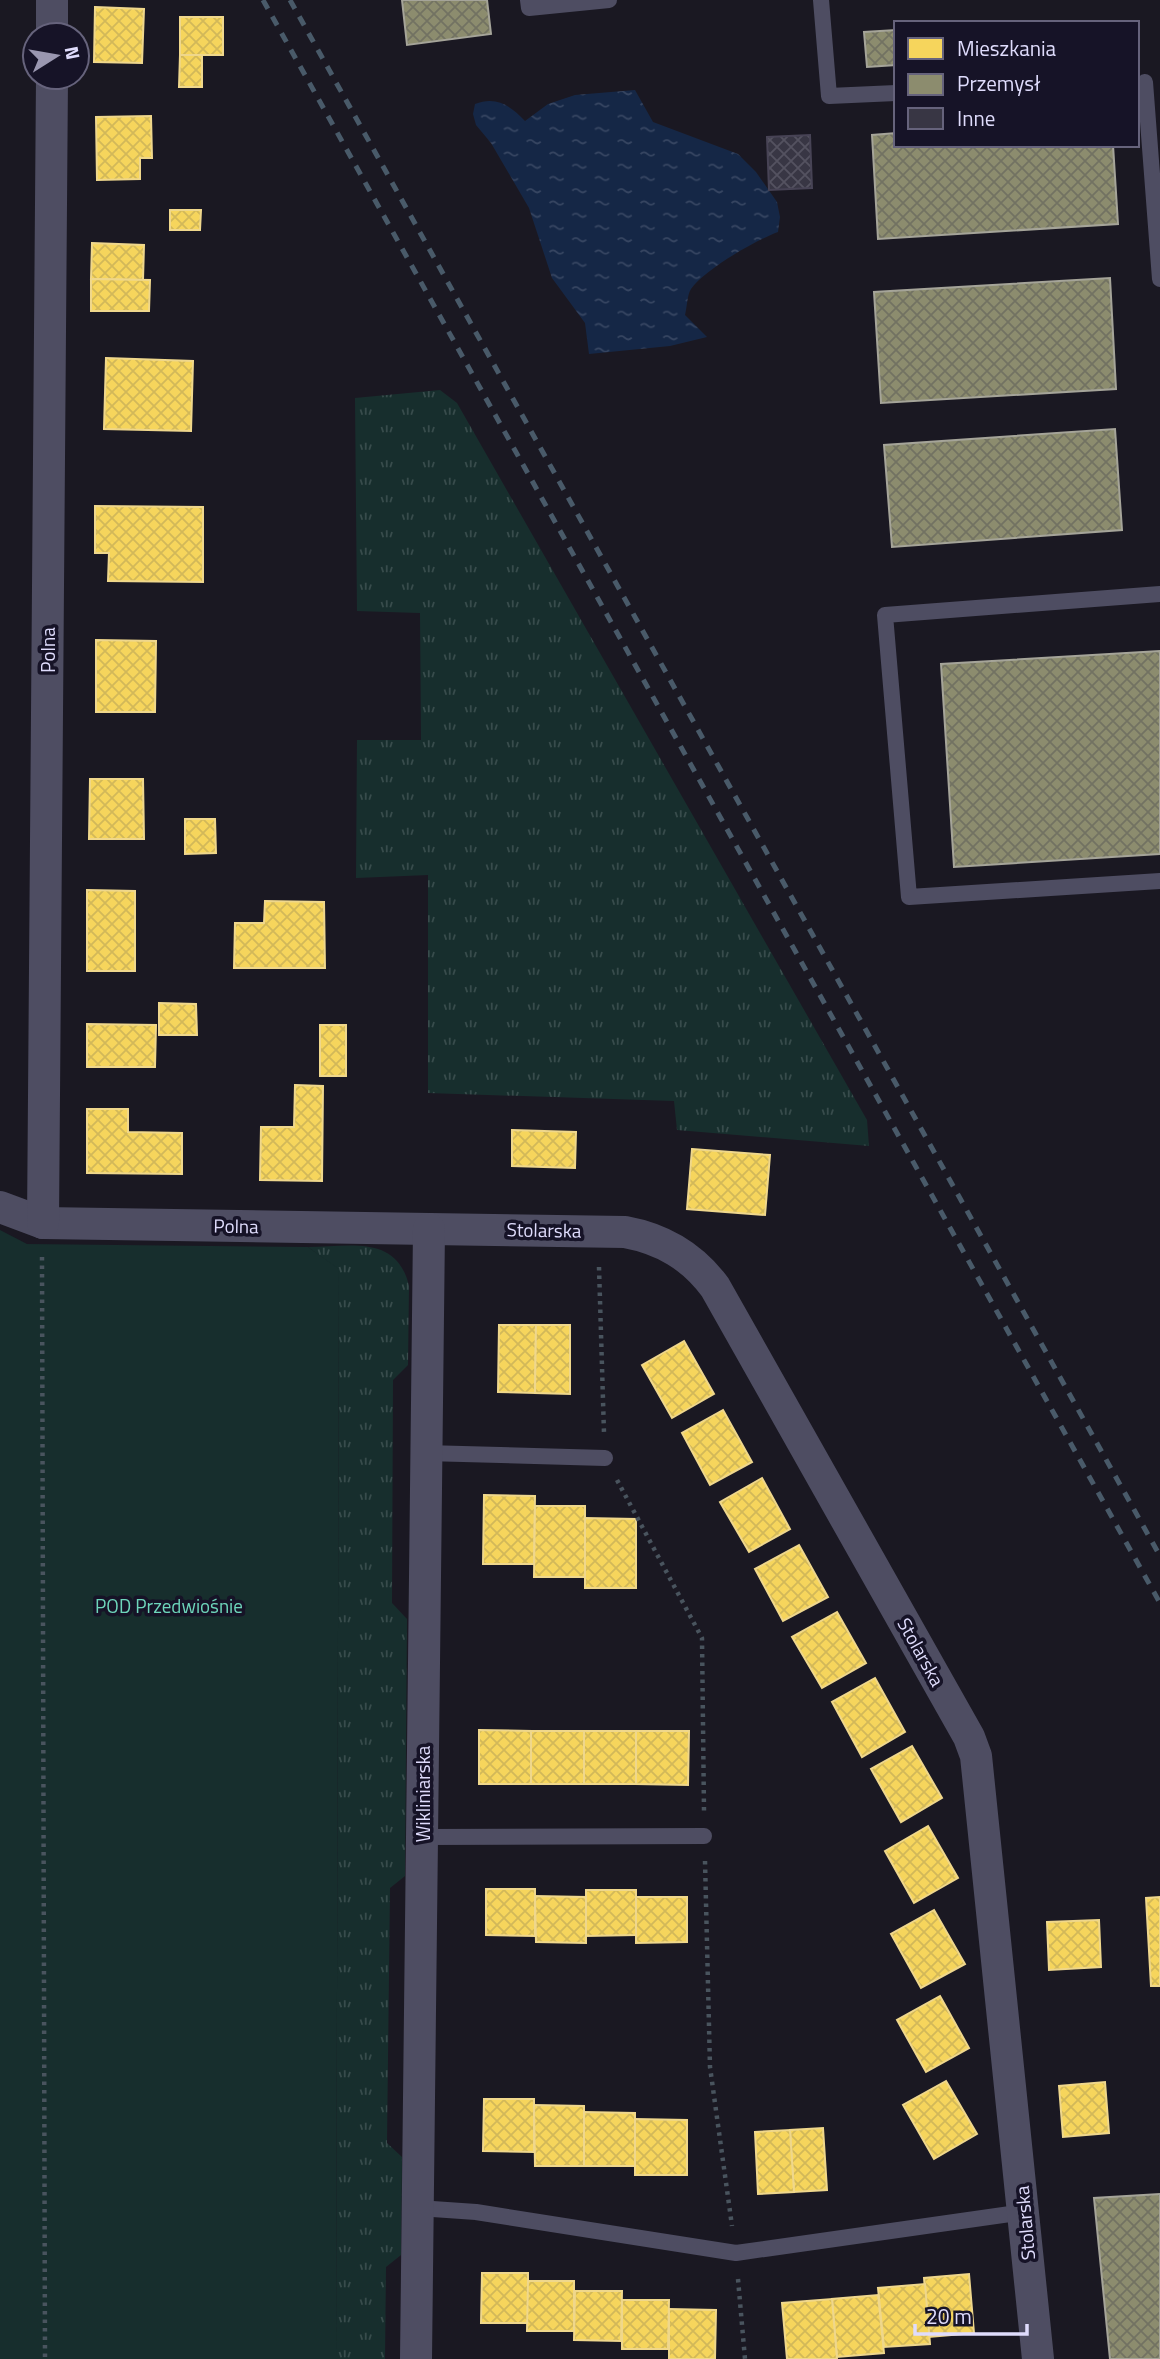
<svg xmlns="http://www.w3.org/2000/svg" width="1160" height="2359" viewBox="0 0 1160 2359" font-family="'Titillium Web',sans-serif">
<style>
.grass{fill:url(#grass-tufts)}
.garden{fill:#172e2d}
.water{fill:url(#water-ripples)}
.homes{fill:url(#homes-cross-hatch);stroke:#efd78c;stroke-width:2}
.industry{fill:url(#industry-cross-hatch);stroke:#a5a499;stroke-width:2}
.building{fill:url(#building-cross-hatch);stroke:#474355;stroke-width:2}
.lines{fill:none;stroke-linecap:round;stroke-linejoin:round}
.path{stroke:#49545e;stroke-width:4.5;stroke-dasharray:3.5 5;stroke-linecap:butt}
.lane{stroke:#4e4d62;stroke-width:16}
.street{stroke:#4e4d62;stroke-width:32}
.rail{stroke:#495a69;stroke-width:5;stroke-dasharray:10 9;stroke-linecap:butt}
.labels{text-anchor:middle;stroke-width:7;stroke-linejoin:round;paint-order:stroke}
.street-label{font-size:19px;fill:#dfdcfc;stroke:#161327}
.park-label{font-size:19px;fill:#6ed6bb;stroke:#161327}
</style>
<defs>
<pattern id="grass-tufts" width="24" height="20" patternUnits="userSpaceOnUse" patternTransform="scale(1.75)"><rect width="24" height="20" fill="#172e2d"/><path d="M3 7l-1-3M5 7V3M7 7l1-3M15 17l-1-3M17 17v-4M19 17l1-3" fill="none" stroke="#384c4c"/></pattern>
<pattern id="water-ripples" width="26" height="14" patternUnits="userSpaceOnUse" patternTransform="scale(1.75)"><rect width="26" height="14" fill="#152746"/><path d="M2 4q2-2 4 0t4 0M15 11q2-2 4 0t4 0" fill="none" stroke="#374662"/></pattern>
<pattern id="homes-cross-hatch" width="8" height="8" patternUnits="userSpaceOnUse" patternTransform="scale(1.75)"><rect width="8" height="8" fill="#f6d55c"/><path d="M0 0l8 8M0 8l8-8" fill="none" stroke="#d2b859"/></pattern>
<pattern id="industry-cross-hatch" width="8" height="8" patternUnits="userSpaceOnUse" patternTransform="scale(1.75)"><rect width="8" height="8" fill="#8c8c6e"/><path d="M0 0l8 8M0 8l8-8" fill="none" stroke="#727262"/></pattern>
<pattern id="building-cross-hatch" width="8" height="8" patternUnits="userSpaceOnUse" patternTransform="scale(1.75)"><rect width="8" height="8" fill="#383644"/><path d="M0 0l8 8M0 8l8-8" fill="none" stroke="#545260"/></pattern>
</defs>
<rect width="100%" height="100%" fill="#1a1822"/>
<g class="grass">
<polygon points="440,390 457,403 867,1120 869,1146 677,1130 674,1101 428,1093 428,875 356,878 357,740 421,740 420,613 357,611 355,398"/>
<path d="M308 1247C349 1247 397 1234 409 1286L408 1365 393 1380 392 1603 407 1619 405 1876 390 1888 387 2143 402 2157 401 2255 386 2267 385 2359H336L339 1270Z"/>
</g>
<polygon class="garden" points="0,1230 27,1244 308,1247 339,1269 336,2359 0,2359"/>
<path class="water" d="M635 90 653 122 738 154 756 172 777 202 780 217 778 232C756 240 704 270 691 289 687 295 687 308 685 315L707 337 670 346 589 354 585 323 552 278 529 208 491 143 476 125 473 114 475 104C496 96 510 105 525 121L548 104 575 95Z"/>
<g class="homes">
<polygon points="95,7 144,9 142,63 94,62"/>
<rect x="180" y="17" width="43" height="38"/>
<polygon points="180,55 202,55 202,87 179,87"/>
<polygon points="151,116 152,158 140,158 140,179 97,180 96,117"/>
<polygon points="170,210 201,210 200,230 170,230"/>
<polygon points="92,243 144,245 143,280 91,279"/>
<polygon points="91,279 150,280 149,311 91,311"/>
<polygon points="106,358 193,361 191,431 104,429"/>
<polygon points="95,506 203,507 203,582 108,581 109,553 95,553"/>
<polygon points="96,640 156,641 155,712 96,712"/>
<polygon points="90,779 143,779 144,839 89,839"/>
<polygon points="185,819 215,819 216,853 185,854"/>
<polygon points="87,890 135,891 135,971 87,971"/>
<polygon points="265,901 324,902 325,968 234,968 235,923 264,923"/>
<polygon points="159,1003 196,1004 197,1035 159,1035"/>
<polygon points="87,1024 156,1025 155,1067 87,1067"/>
<rect x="320" y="1025" width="26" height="51"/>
<polygon points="295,1085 323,1086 322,1181 260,1180 261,1127 294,1127"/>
<polygon points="87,1109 128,1109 128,1132 182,1133 182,1174 87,1173"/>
<polygon points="512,1130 576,1132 575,1168 512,1166"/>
<polygon points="692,1149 770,1155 765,1215 687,1209"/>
<polygon points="499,1325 536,1325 535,1393 498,1392"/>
<polygon points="536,1325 570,1325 570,1394 535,1393"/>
<polygon points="684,1341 714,1394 672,1418 642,1365"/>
<polygon points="723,1410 752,1462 710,1485 682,1433"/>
<polygon points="762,1478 790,1529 749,1552 720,1502"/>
<polygon points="484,1495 535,1496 534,1564 483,1564"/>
<polygon points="535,1506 585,1506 585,1577 534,1577"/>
<polygon points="585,1518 636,1519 636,1588 585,1588"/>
<polygon points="799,1545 828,1597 783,1621 755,1569"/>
<polygon points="837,1612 866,1663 822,1688 792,1637"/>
<polygon points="875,1678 905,1732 862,1757 832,1702"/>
<polygon points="479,1730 531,1731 531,1784 479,1784"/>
<rect x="531" y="1731" width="53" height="53"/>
<rect x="584" y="1731" width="52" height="53"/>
<polygon points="636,1731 689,1731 688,1785 636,1784"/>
<polygon points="912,1746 942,1798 901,1822 871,1769"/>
<polygon points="928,1826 958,1878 914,1903 885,1851"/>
<polygon points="486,1889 535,1889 535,1936 486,1935"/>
<polygon points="586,1890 636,1890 636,1935 586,1936"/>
<polygon points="535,1896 586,1897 586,1943 536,1942"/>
<polygon points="636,1897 687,1897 687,1942 636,1943"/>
<polygon points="1160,1897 1160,1986 1151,1986 1146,1898"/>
<polygon points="934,1910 965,1964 921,1988 891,1934"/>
<polygon points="1099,1920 1101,1967 1049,1970 1047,1922"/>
<polygon points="940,1996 969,2048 926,2072 897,2020"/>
<polygon points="946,2081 977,2134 934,2159 903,2105"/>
<polygon points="1105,2082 1109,2133 1063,2137 1059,2086"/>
<polygon points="484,2099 534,2099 534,2152 483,2151"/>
<polygon points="534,2105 584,2106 584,2166 535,2166"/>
<polygon points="584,2112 635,2113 635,2166 584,2166"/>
<polygon points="635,2119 687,2120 687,2175 635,2175"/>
<polygon points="823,2128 827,2190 794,2192 790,2130"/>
<polygon points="790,2130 794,2192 758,2194 755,2132"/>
<polygon points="482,2273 528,2273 528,2323 481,2323"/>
<polygon points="969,2274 974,2333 929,2337 924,2278"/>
<polygon points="528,2281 574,2281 574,2331 527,2331"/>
<polygon points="925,2284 930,2344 884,2347 878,2288"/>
<polygon points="575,2291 622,2291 621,2341 574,2340"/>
<polygon points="878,2295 884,2353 837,2357 832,2299"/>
<polygon points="832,2299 837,2359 787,2359 782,2303"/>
<polygon points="622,2300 669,2300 668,2349 622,2349"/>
<polygon points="669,2309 716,2310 715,2359 669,2359"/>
</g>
<g class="industry">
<polygon points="402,0 487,0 491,34 407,45"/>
<polygon points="896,30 896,65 867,67 864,32"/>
<polygon points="896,133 896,145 1113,145 1118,224 878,239 872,135"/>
<polygon points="1110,278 1116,389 881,403 874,292"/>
<polygon points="1115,429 1122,530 892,547 884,445"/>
<polygon points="1160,651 1160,854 954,867 941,664"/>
<polygon points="1160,2194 1160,2359 1110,2359 1094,2198"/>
</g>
<polygon class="building" points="810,135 812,188 769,190 767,137"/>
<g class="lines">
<g class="path">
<polyline points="42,1257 45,2359"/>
<polyline points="599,1267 604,1433"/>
<polyline points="617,1480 702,1638 704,1811"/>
<polyline points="705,1861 710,2067 732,2226"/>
<polyline points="738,2279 745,2359"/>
</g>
<g class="lane">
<polyline points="528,0 529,8 609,0"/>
<polyline points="821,0 829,96 896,93"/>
<polyline points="1145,82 1160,279"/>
<polyline points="1160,594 885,615 909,897 1160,881"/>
<polyline points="425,1453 605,1458"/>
<polyline points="424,1837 704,1836"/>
<polyline points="418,2208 476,2212 736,2253 1024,2212"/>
</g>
<g class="street">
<polyline points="52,35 52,0"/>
<path d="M0 1207 43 1223 625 1232C663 1239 692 1256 715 1287L969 1737 976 1756 1038 2359"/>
<polyline points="43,1223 52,77"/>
<polyline points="416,2359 429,1229"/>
</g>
<g class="rail">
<polyline points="263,0 1160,1603"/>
<polyline points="290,0 1160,1556"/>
</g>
</g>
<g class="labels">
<g class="street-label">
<text transform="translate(48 650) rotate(-90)" y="7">Polna</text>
<text transform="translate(236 1226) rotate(1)" y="7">Polna</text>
<text transform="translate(544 1230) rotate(1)" y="7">Stolarska</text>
<text transform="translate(921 1652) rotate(61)" y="7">Stolarska</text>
<text transform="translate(423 1794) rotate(-90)" y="7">Wikliniarska</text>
<text transform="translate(1025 2223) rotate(-95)" y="7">Stolarska</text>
</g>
<g class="park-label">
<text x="169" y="1613">POD Przedwiośnie</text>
</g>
</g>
<rect x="894" y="21" width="245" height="126" fill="#161327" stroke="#66637c" stroke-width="2"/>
<rect x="908" y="38" width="35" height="21" fill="#f6d55c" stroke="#66637c" stroke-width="2"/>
<text x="957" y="56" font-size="21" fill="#dfdcfc">Mieszkania</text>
<rect x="908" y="74" width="35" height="21" fill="#8c8c6e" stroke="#66637c" stroke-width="2"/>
<text x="957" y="91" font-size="21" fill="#dfdcfc">Przemysł</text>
<rect x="908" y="108" width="35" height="21" fill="#383644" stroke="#66637c" stroke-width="2"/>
<text x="957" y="126" font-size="21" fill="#dfdcfc">Inne</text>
<g transform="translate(56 56) rotate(79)"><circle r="33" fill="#161327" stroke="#66637c" stroke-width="2"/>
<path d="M0-5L12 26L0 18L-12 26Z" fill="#9a97b0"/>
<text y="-10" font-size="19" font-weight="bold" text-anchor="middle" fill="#dfdcfc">N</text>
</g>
<path d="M915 2324v10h112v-10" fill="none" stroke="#dfdcfc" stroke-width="3.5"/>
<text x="926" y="2324" font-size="21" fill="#dfdcfc" stroke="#161327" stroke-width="5" paint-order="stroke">20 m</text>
</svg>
